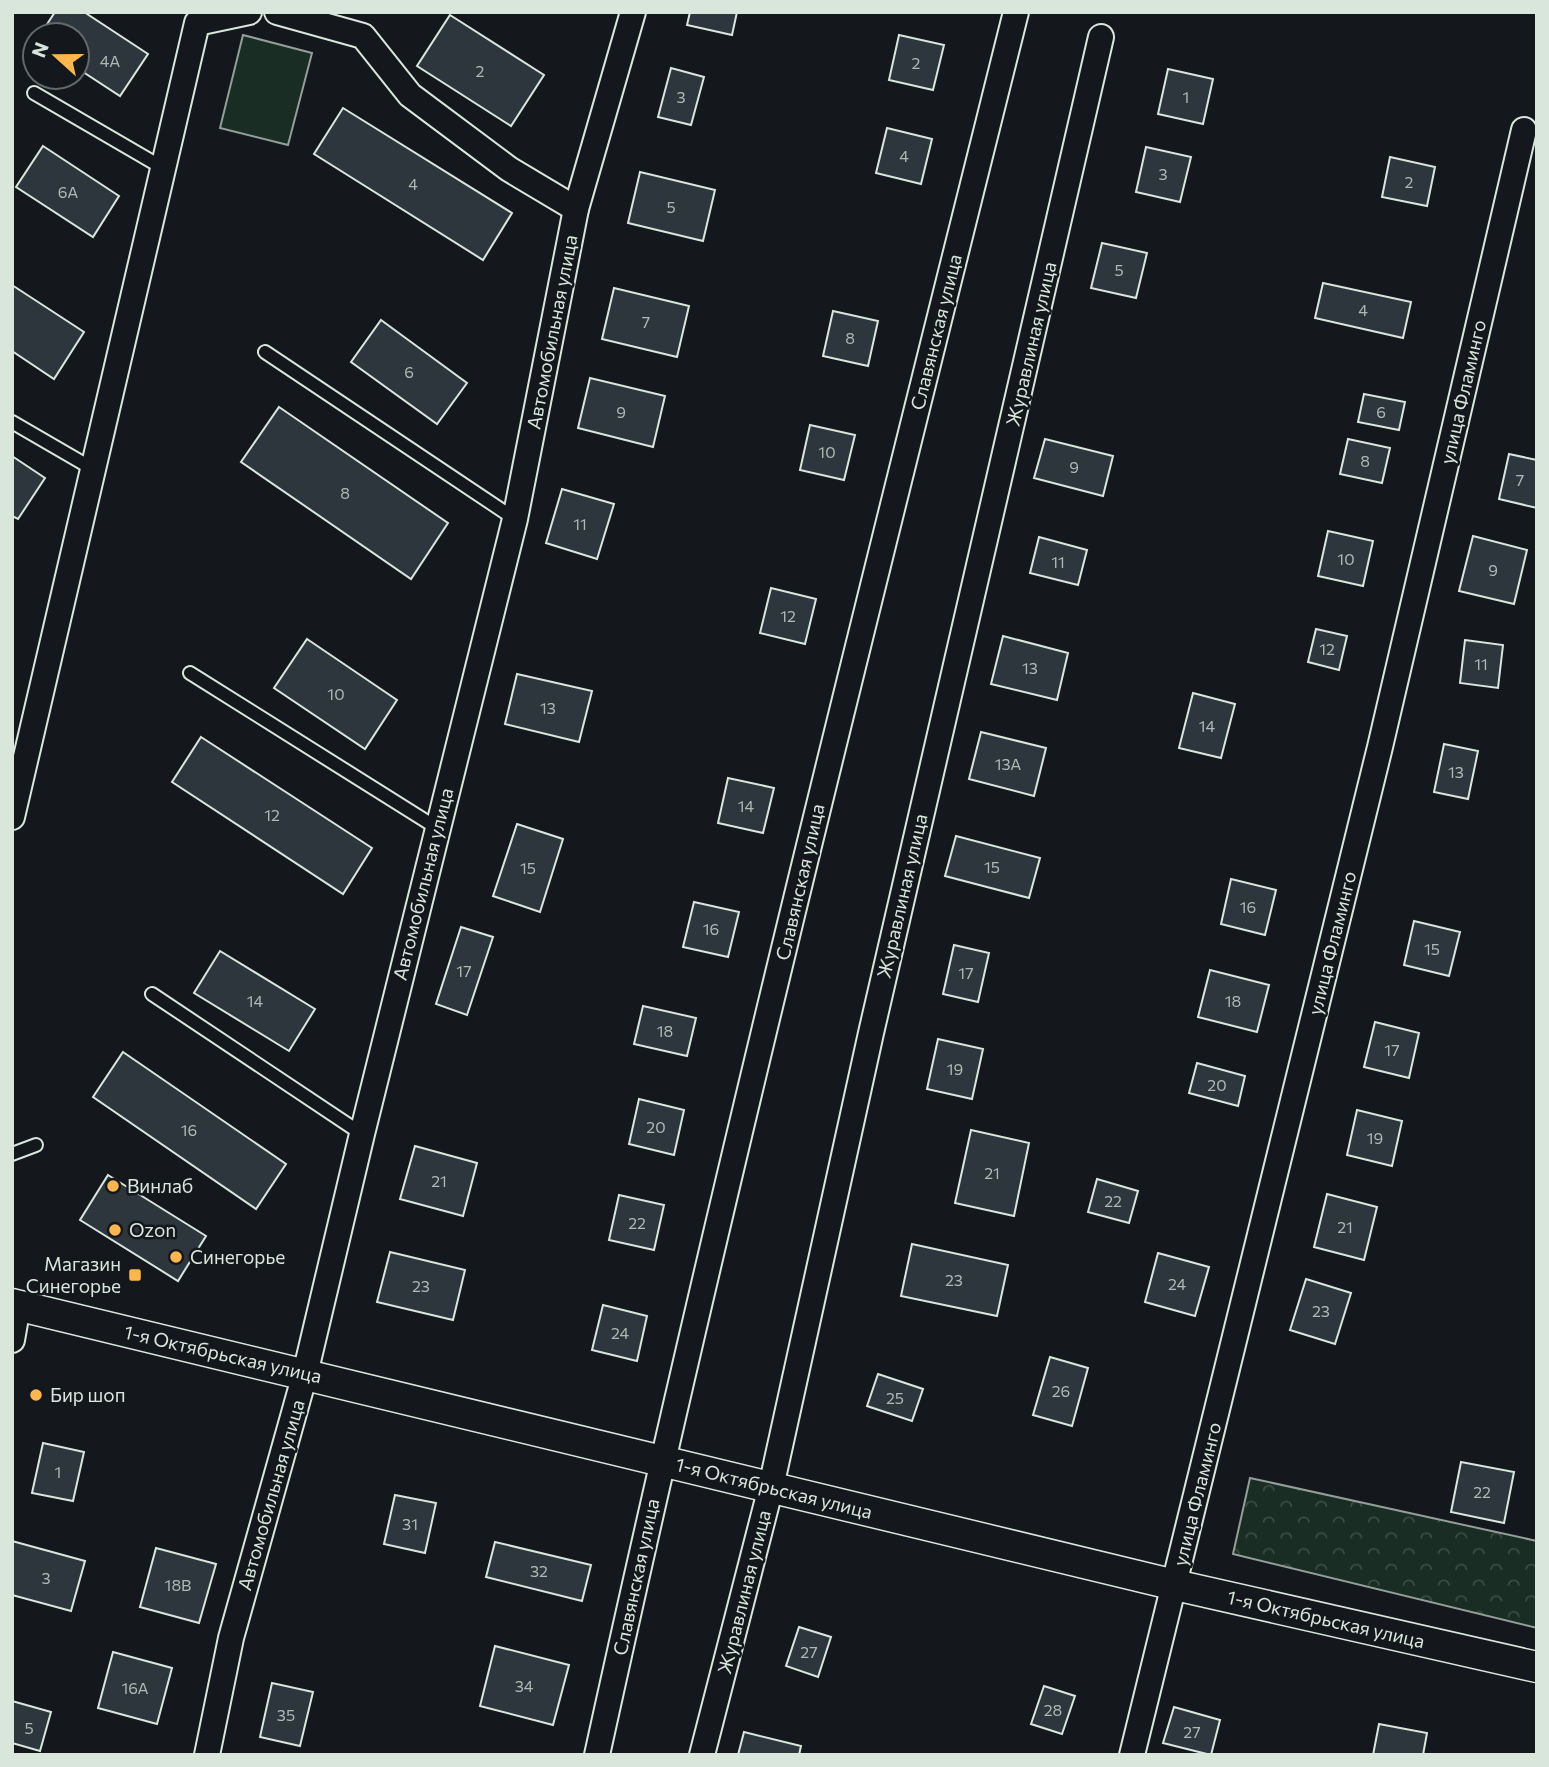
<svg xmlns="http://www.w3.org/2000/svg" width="1549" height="1767" viewBox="0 0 1549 1767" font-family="Commissioner,sans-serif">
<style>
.forest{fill:url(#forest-crowns);stroke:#939e99;stroke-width:2}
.pitch{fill:#1a2d24;stroke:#939e99;stroke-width:2}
.building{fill:#2c363c;stroke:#d8e6dc;stroke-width:2}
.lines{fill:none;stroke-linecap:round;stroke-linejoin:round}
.service-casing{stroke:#d8e6dc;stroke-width:16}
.minor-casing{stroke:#d8e6dc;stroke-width:28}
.tertiary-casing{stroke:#d8e6dc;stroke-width:33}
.service{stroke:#14181c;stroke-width:12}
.minor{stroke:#14181c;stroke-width:24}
.tertiary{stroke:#14181c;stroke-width:30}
.poi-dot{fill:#ffb74d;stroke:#14181c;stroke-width:2.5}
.labels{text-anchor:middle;stroke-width:5;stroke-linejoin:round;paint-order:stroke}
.number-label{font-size:16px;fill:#adbab4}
.street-label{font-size:19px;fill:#d8e6dc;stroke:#14181c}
.poi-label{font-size:19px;fill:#d8e6dc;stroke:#14181c;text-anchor:start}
</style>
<defs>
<pattern id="forest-crowns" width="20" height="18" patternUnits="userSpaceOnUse" patternTransform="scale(1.75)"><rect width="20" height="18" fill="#1a2d24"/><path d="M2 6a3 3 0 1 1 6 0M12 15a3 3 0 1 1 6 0" fill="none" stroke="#3b4b43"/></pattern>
</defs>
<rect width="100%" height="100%" fill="#14181c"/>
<polygon class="forest" points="1250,1478 1537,1541 1537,1628 1233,1554"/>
<polygon class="pitch" points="243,35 312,53 288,145 220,128"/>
<g class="building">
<polygon points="55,12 84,12 148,54 120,96 77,68 77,35 40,35"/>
<polygon points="690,12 737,12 732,35 687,25"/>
<polygon points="450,15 544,75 511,126 417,66"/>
<polygon points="899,35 944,45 933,90 889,80"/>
<polygon points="671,68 704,77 691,125 658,117"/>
<polygon points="1168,69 1213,79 1203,124 1158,114"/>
<polygon points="343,108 512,213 483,260 314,154"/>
<polygon points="887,128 932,139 921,184 876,173"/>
<polygon points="43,146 119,196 93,237 16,187"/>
<polygon points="1146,147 1191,157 1180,202 1136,192"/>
<polygon points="1390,157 1435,167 1427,206 1382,197"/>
<polygon points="640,172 715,190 703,241 628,223"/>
<polygon points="1102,243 1147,253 1136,298 1091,288"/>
<polygon points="1323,283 1411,302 1403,338 1315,318"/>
<polygon points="12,285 84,332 54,379 12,351"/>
<polygon points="614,288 689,306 677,357 602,339"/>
<polygon points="833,311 878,321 868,366 823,356"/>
<polygon points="381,320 467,383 437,424 351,362"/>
<polygon points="590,378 665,396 653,447 578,428"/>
<polygon points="1364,394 1405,402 1399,430 1358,422"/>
<polygon points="279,407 448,523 411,579 241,462"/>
<polygon points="810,425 855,435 844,480 800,470"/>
<polygon points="1045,439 1113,456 1103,496 1034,478"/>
<polygon points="1348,439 1390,448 1382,483 1340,474"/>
<polygon points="1509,454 1537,460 1537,508 1499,499"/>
<polygon points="12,456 45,478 18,519 12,516"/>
<polygon points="562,489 614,504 597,559 546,543"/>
<polygon points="1328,531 1373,541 1363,586 1318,576"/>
<polygon points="1473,536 1527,550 1514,604 1459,591"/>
<polygon points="1039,537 1087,550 1078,585 1030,573"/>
<polygon points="771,588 816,599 805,644 760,633"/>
<polygon points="1316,629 1347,636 1339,670 1308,662"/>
<polygon points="1003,636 1068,653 1057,700 991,684"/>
<polygon points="307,639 397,700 365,749 274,688"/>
<polygon points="1465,640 1503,645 1498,688 1460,683"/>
<polygon points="517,674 592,691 579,742 505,724"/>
<polygon points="1193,693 1235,704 1221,758 1179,748"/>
<polygon points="981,732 1046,748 1034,796 969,779"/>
<polygon points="201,737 372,848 343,894 172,782"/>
<polygon points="1444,744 1478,751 1468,799 1434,792"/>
<polygon points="728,778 774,788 763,833 718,823"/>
<polygon points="517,824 563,839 540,912 493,896"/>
<polygon points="956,836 1040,858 1029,898 945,876"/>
<polygon points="1231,879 1276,890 1265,935 1221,924"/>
<polygon points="694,902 739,912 728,957 683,947"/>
<polygon points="1414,921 1460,932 1449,976 1404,965"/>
<polygon points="461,927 493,937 467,1015 436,1004"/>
<polygon points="954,945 989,953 978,1002 943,994"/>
<polygon points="220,951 315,1009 289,1051 194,993"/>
<polygon points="1210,970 1269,985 1257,1032 1198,1017"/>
<polygon points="643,1006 696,1018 687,1056 634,1044"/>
<polygon points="1375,1022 1419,1033 1409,1078 1364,1067"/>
<polygon points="938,1039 983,1049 972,1099 927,1089"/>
<polygon points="123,1052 286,1164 256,1209 93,1097"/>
<polygon points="1197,1063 1245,1076 1238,1106 1189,1093"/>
<polygon points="639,1099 684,1110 674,1155 629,1144"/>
<polygon points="1357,1110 1402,1121 1392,1166 1347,1155"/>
<polygon points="971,1130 1029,1143 1014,1216 955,1203"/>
<polygon points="415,1146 477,1163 463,1216 400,1199"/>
<polygon points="108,1175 206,1236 178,1281 80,1220"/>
<polygon points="1097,1179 1138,1191 1129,1223 1088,1212"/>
<polygon points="1327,1194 1377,1207 1364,1260 1314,1247"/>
<polygon points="619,1195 664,1205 654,1250 609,1240"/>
<polygon points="912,1244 1008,1265 997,1316 901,1296"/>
<polygon points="390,1252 465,1270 453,1320 377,1302"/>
<polygon points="1158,1253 1209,1267 1195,1316 1145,1302"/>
<polygon points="1306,1279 1351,1293 1335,1344 1290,1330"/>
<polygon points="603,1305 647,1316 637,1361 592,1350"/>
<polygon points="1050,1357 1088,1368 1072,1426 1033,1415"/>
<polygon points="878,1374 923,1389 912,1421 867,1406"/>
<polygon points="43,1443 84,1452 73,1501 32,1493"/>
<polygon points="1461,1462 1514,1472 1504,1523 1451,1512"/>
<polygon points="395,1495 436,1503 425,1553 384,1544"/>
<polygon points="12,1541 85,1561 71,1611 12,1595"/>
<polygon points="495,1542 591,1565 582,1601 486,1577"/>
<polygon points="156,1548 216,1564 199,1623 140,1607"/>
<polygon points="799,1627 831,1637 818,1677 786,1666"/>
<polygon points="495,1646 569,1665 553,1725 480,1706"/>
<polygon points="113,1652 172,1668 157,1724 98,1708"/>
<polygon points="272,1683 313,1692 300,1746 260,1737"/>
<polygon points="1044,1686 1075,1696 1062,1734 1031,1724"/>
<polygon points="12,1701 51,1712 40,1751 12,1743"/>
<polygon points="1174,1707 1220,1720 1211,1755 1163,1743"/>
<polygon points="1379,1724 1427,1733 1423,1755 1373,1755"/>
<polygon points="744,1732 801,1746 799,1755 738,1755"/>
</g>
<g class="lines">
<defs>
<g id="service">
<polyline points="34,93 163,168"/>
<polyline points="265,352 515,519"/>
<polyline points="12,422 93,469"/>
<polyline points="190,673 437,828"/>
<polyline points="152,994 362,1134"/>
<polyline points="12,1154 36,1145"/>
</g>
<g id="minor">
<polyline points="277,12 363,36 410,95 509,169 576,209"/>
<polyline points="12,817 197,23 249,12"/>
<polyline points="12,1340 18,1306"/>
<polyline points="207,1755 231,1638 305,1374 362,1134 515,519 576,209 633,12"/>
<path d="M597 1755C725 1171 871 592 1016 12"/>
<polyline points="702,1755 771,1487 871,1033 1101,37"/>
<polyline points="1132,1755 1380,747 1524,130"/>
</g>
<polyline id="tertiary" points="12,1304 1175,1585 1537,1667"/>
</defs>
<use href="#service" class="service-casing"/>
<use href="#minor" class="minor-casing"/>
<use href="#tertiary" class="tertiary-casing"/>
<use href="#service" class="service"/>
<use href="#minor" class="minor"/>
<use href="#tertiary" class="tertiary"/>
</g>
<g class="poi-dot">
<circle cx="113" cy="1186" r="7"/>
<circle cx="115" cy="1230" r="7"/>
<circle cx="176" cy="1257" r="7"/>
<rect x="128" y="1268" width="14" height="14" rx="3.5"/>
<circle cx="36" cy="1395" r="7"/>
</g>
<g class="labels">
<g class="number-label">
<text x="110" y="67">4А</text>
<text x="916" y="69">2</text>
<text x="480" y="77">2</text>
<text x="681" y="103">3</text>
<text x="1186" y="103">1</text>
<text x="904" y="162">4</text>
<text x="1163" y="180">3</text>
<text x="1409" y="188">2</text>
<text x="413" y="190">4</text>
<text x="68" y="198">6А</text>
<text x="671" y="213">5</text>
<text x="1119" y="276">5</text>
<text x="1363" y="316">4</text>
<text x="646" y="328">7</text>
<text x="850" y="344">8</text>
<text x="409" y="378">6</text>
<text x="621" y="418">9</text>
<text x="1381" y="418">6</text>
<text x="827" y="458">10</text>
<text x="1365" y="467">8</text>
<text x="1074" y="473">9</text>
<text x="1520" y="486">7</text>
<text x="345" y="499">8</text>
<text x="580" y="530">11</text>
<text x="1346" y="565">10</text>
<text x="1058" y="568">11</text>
<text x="1493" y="576">9</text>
<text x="788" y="622">12</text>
<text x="1327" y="655">12</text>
<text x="1481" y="670">11</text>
<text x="1030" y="674">13</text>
<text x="336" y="700">10</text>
<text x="548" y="714">13</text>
<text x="1207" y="732">14</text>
<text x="1008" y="770">13А</text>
<text x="1456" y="778">13</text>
<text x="746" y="812">14</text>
<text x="272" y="821">12</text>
<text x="992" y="873">15</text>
<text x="528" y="874">15</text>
<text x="1248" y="913">16</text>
<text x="711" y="935">16</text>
<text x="1432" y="955">15</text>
<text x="464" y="977">17</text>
<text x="966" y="979">17</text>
<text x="255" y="1007">14</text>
<text x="1233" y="1007">18</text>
<text x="665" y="1037">18</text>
<text x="1392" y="1056">17</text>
<text x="955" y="1075">19</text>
<text x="1217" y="1091">20</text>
<text x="656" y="1133">20</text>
<text x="189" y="1136">16</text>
<text x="1375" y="1144">19</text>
<text x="992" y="1179">21</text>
<text x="439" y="1187">21</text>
<text x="1113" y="1207">22</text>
<text x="637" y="1229">22</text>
<text x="1345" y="1233">21</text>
<text x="954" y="1286">23</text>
<text x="1177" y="1290">24</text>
<text x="421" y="1292">23</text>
<text x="1321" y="1317">23</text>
<text x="620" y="1339">24</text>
<text x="1061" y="1397">26</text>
<text x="895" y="1404">25</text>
<text x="58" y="1478">1</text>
<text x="1482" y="1498">22</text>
<text x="410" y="1530">31</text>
<text x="539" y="1577">32</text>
<text x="46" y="1584">3</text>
<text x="178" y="1591">18В</text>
<text x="809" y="1658">27</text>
<text x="524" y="1692">34</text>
<text x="135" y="1694">16А</text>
<text x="1053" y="1716">28</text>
<text x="286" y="1721">35</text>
<text x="29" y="1734">5</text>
<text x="1192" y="1738">27</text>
</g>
<g class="street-label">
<text transform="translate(552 332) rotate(-79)" y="7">Автомобильная улица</text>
<text transform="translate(936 332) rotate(-76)" y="7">Славянская улица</text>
<text transform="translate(1031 344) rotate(-77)" y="7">Журавлиная улица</text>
<text transform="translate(1463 392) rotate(-77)" y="7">улица Фламинго</text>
<text transform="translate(800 882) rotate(-77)" y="7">Славянская улица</text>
<text transform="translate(423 884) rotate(-76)" y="7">Автомобильная улица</text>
<text transform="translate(902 896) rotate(-77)" y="7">Журавлиная улица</text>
<text transform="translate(1332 943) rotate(-76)" y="7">улица Фламинго</text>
<text transform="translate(223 1354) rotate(13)" y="7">1-я Октябрьская улица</text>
<text transform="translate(774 1488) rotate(14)" y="7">1-я Октябрьская улица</text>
<text transform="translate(1197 1494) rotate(-76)" y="7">улица Фламинго</text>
<text transform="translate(271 1495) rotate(-74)" y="7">Автомобильная улица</text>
<text transform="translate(636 1577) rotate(-78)" y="7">Славянская улица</text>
<text transform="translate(744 1592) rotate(-76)" y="7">Журавлиная улица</text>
<text transform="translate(1326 1619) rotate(13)" y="7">1-я Октябрьская улица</text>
</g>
<g class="poi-label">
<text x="127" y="1193">Винлаб</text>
<text x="129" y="1237">Ozon</text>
<text x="190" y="1264">Синегорье</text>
<text x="121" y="1271" text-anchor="end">Магазин<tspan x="121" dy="22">Синегорье</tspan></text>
<text x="50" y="1402">Бир шоп</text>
</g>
</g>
<rect width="1549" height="1767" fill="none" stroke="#d8e6dc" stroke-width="28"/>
<g transform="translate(56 56) rotate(291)"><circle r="33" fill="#14181c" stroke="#626a69" stroke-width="2"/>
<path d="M0-5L12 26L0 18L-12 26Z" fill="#ffb74d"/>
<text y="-10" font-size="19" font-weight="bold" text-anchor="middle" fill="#d8e6dc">N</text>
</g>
</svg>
